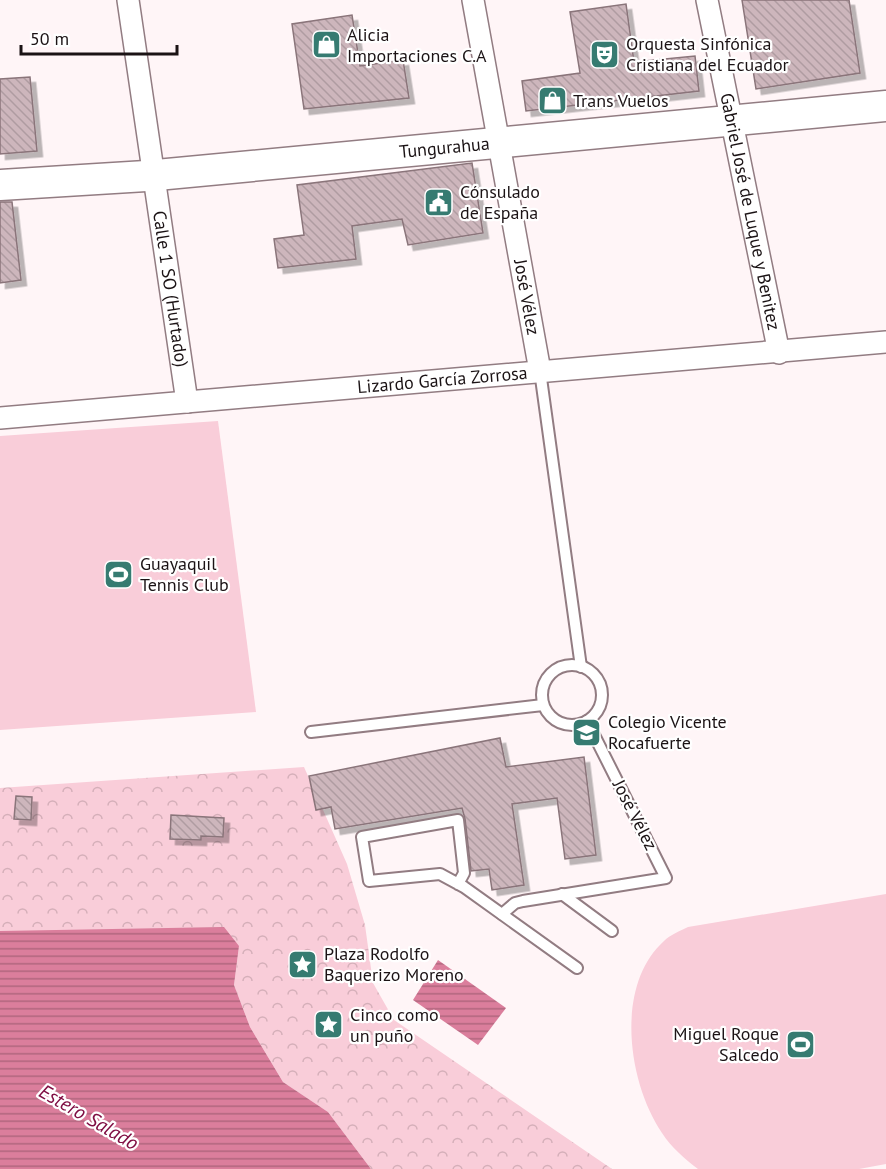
<svg xmlns="http://www.w3.org/2000/svg" width="886" height="1169" viewBox="0 0 886 1169" font-family="'PT Sans',sans-serif">
<style>
.park{fill:url(#park-crowns)}
.pitch{fill:#f9cdd9}
.water{fill:url(#water-rules)}
.building{fill:url(#building-back-hatch);stroke:#8a747a;stroke-width:1.5;filter:url(#shadow)}
.lines{fill:none;stroke-linecap:round;stroke-linejoin:round}
.service-casing{stroke:#927c82;stroke-width:14}
.minor-casing{stroke:#927c82;stroke-width:24}
.secondary-casing{stroke:#927c82;stroke-width:33}
.service{stroke:#fff;stroke-width:10}
.minor{stroke:#fff;stroke-width:21}
.secondary{stroke:#fff;stroke-width:30}
.labels{text-anchor:middle;stroke-width:4.5;stroke-linejoin:round;paint-order:stroke}
.poi-label{font-size:18px;fill:#1b1315;stroke:#fff;text-anchor:start}
.street-label{font-size:18px;fill:#1b1315;stroke:#fff}
.water-label{font-size:20px;font-style:italic;fill:#800f44;stroke:#fff}
</style>
<defs>
<pattern id="park-crowns" width="20" height="18" patternUnits="userSpaceOnUse" patternTransform="scale(1.5)"><rect width="20" height="18" fill="#f9cdd9"/><path d="M2 6a3 3 0 1 1 6 0M12 15a3 3 0 1 1 6 0" fill="none" stroke="#d5afb9"/></pattern>
<pattern id="water-rules" width="6" height="5" patternUnits="userSpaceOnUse" patternTransform="scale(1.5)"><rect width="6" height="5" fill="#db7e9c"/><path d="M0 2.5h6" fill="none" stroke="#b1667e"/></pattern>
<pattern id="building-back-hatch" width="6" height="6" patternUnits="userSpaceOnUse" patternTransform="scale(1.5)"><rect width="6" height="6" fill="#cdb6bc"/><path d="M-1 5l2 2M0 0l6 6M5-1l2 2" fill="none" stroke="#af9ca1"/></pattern>
<filter id="shadow"><feDropShadow dx="5.5" dy="5.5" stdDeviation="0" flood-color="#0004"/></filter>
</defs>
<rect width="100%" height="100%" fill="#fff5f7"/>
<polygon class="park" points="304,767 347,864 365,925 373,983 394,1020 612,1169 371,1169 328,1112 283,1082 250,1027 234,985 239,946 0,935 0,788"/>
<g class="pitch">
<polygon points="218,421 256,712 0,730 0,436"/>
<path d="M886 894V1164L859 1169H698C685 1159 671 1147 662 1133 628 1083 614 986 664 941 670 935 680 931 688 927Z"/>
</g>
<g class="water">
<polygon points="224,927 239,946 234,985 250,1027 283,1082 328,1112 371,1169 0,1169 0,931"/>
<polygon points="438,960 506,1008 478,1045 413,1000"/>
</g>
<g class="building">
<polygon points="742,0 849,0 860,73 756,89"/>
<polygon points="626,4 634,62 695,56 699,91 526,111 522,81 580,73 570,12"/>
<polygon points="352,15 360,66 403,60 409,98 304,109 292,24"/>
<polygon points="30,77 37,151 0,154 0,79"/>
<polygon points="472,163 483,233 408,245 402,219 352,226 356,259 278,268 274,239 304,235 297,185"/>
<polygon points="0,202 12,202 21,280 0,283"/>
<polygon points="500,738 506,767 584,757 596,855 565,859 557,798 512,804 524,885 492,890 489,869 471,871 465,819 462,808 335,829 331,807 316,810 309,776"/>
<polygon points="16,796 32,797 31,820 14,819"/>
<polygon points="171,815 224,818 223,837 201,836 201,840 170,839"/>
</g>
<g class="lines">
<defs>
<g id="service">
<polyline points="540,371 581,667"/>
<circle cx="572" cy="695" r="30"/>
<polyline points="311,732 543,705"/>
<polyline points="458,884 464,873 458,820 362,837 369,881 440,874 464,887 577,968"/>
<polyline points="562,894 612,931"/>
<polyline points="502,914 515,903 523,901 666,878 587,721"/>
</g>
<g id="minor">
<path id="s1" d="M128 0 187 402"/>
<path id="s2" d="M473 0 540 371"/>
<path id="s3" d="M707 0 779 353"/>
<path id="s4" d="M0 418 886 342"/>
</g>
<g id="secondary">
<path id="s5" d="M0 185 146 176 886 106"/>
</g>
</defs>
<use href="#service" class="service-casing"/>
<use href="#minor" class="minor-casing"/>
<use href="#secondary" class="secondary-casing"/>
<use href="#service" class="service"/>
<use href="#minor" class="minor"/>
<use href="#secondary" class="secondary"/>
</g>
<defs>
<symbol id="shop-square" viewBox="-11 -11 22 22"><rect x="-9" y="-9" width="18" height="18" rx="4" fill="#367b71" stroke="#fff"/><path d="M-5-2.5h2.3a2.7 3.5 0 0 1 5.4 0H5L5.5 6h-11ZM-1.5-2.5h3a1.5 2.3 0 0 0-3 0Z" fill="#fff"/></symbol>
<symbol id="theatre-square" viewBox="-11 -11 22 22"><rect x="-9" y="-9" width="18" height="18" rx="4" fill="#367b71" stroke="#fff"/><path d="M-5-5.5Q0-4 5-5.5V0Q5 5 0 6Q-5 5-5 0ZM-3.3-2.5H-1v1.5H-3.3ZM1-2.5H3.3v1.5H1ZM-2.8 1Q0 5.5 2.8 1Z" fill="#fff"/></symbol>
<symbol id="civic-square" viewBox="-11 -11 22 22"><rect x="-9" y="-9" width="18" height="18" rx="4" fill="#367b71" stroke="#fff"/><path d="M-.6-6.5H3V-4.5H.6V-3L4-1V1h2V6H-6V1h2V-1L-.6-3ZM-1.2 2.5V6h2.4V2.5Z" fill="#fff"/></symbol>
<symbol id="stadium-square" viewBox="-11 -11 22 22"><rect x="-9" y="-9" width="18" height="18" rx="4" fill="#367b71" stroke="#fff"/><path d="M0-5a6.5 5 0 1 0 0 10a6.5 5 0 1 0 0-10ZM-3.5-1.8h7v3.6h-7Z" fill="#fff"/></symbol>
<symbol id="school-square" viewBox="-11 -11 22 22"><rect x="-9" y="-9" width="18" height="18" rx="4" fill="#367b71" stroke="#fff"/><path d="M0-5L7-2L0 1L-7-2ZM-4 1L0 2.5L4 1V4Q0 6-4 4Z" fill="#fff"/></symbol>
<symbol id="sight-square" viewBox="-11 -11 22 22"><rect x="-9" y="-9" width="18" height="18" rx="4" fill="#367b71" stroke="#fff"/><path d="M0-6L1.8-2.2L6-1.7L2.9 1.2L3.7 5.4L0 3.3L-3.7 5.4L-2.9 1.2L-6-1.7L-1.8-2.2Z" fill="#fff"/></symbol>
</defs>
<g fill-rule="evenodd">
<use href="#shop-square" x="310" y="28" width="33" height="33"/>
<use href="#theatre-square" x="588" y="38" width="33" height="33"/>
<use href="#shop-square" x="536" y="84" width="33" height="33"/>
<use href="#civic-square" x="422" y="186" width="33" height="33"/>
<use href="#stadium-square" x="102" y="558" width="33" height="33"/>
<use href="#school-square" x="570" y="716" width="33" height="33"/>
<use href="#sight-square" x="286" y="948" width="33" height="33"/>
<use href="#sight-square" x="312" y="1008" width="33" height="33"/>
<use href="#stadium-square" x="784" y="1028" width="33" height="33"/>
</g>
<g class="labels">
<g class="poi-label">
<text x="347" y="41">Alicia<tspan x="347" dy="21">Importaciones C.A</tspan></text>
<text x="626" y="50">Orquesta Sinfónica<tspan x="626" dy="21">Cristiana del Ecuador</tspan></text>
<text x="573" y="107">Trans Vuelos</text>
<text x="460" y="198">Cónsulado<tspan x="460" dy="21">de España</tspan></text>
<text x="140" y="570">Guayaquil<tspan x="140" dy="21">Tennis Club</tspan></text>
<text x="608" y="728">Colegio Vicente<tspan x="608" dy="21">Rocafuerte</tspan></text>
<text x="324" y="960">Plaza Rodolfo<tspan x="324" dy="21">Baquerizo Moreno</tspan></text>
<text x="350" y="1021">Cinco como<tspan x="350" dy="21">un puño</tspan></text>
<text x="779" y="1040" text-anchor="end">Miguel Roque<tspan x="779" dy="21">Salcedo</tspan></text>
</g>
<g class="street-label">
<text dy="6" stroke="none"><textPath href="#s5" startOffset="446">Tungurahua</textPath></text>
<text dy="6" stroke="none"><textPath href="#s3" startOffset="216">Gabriel José de Luque y Benitez</textPath></text>
<text dy="6" stroke="none"><textPath href="#s1" startOffset="292">Calle 1 SO (Hurtado)</textPath></text>
<text dy="6" stroke="none"><textPath href="#s2" startOffset="302">José Vélez</textPath></text>
<text dy="6" stroke="none"><textPath href="#s4" startOffset="444">Lizardo García Zorrosa</textPath></text>
<text transform="translate(635 815) rotate(63)" y="6">José Vélez</text>
</g>
<g class="water-label">
<text transform="translate(89 1117) rotate(30)" y="7">Estero Salado</text>
</g>
</g>
<path d="M21 45v9h156v-9" fill="none" stroke="#1b1315" stroke-width="3"/>
<text x="30" y="45" font-size="18" fill="#1b1315" stroke="#ffffff" stroke-width="4.5" paint-order="stroke">50 m</text>
</svg>
